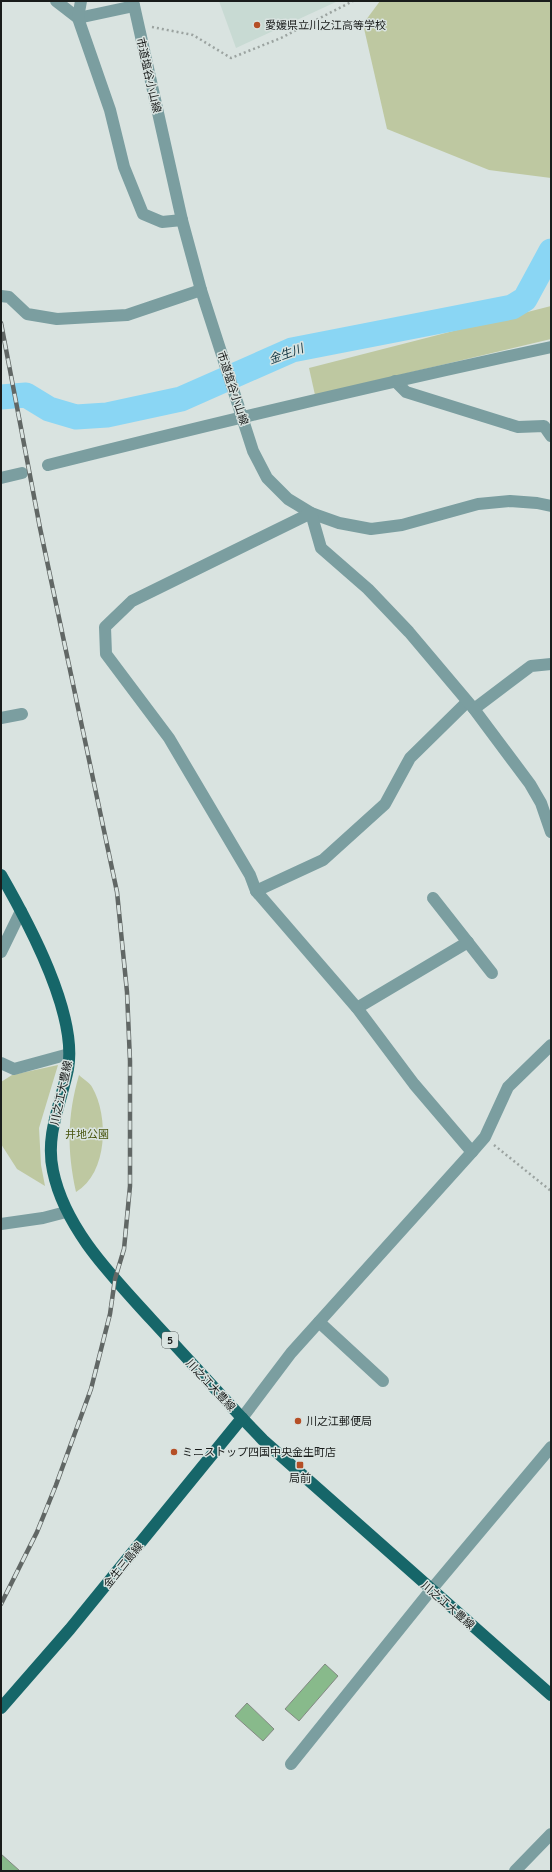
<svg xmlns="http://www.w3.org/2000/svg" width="552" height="1872" viewBox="0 0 552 1872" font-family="Overpass,'Noto Sans JP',sans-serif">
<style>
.built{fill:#c8dad3}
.green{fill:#bec8a1}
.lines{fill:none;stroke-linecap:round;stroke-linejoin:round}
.river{stroke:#8ad6f4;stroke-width:25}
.building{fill:#88ba8b;stroke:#838983}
.path{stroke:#9ba3a0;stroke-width:2.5;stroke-dasharray:2 3;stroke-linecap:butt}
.minor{stroke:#7b9ea0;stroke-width:12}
.major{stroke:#166669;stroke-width:12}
.rail-casing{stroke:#616765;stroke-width:4.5}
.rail{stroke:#d9e3e0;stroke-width:3;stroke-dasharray:9;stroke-linecap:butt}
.poi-dot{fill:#b54f26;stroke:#d9e3e0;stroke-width:1.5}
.labels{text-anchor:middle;stroke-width:3;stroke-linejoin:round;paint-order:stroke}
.shield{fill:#d9e3e0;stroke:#535856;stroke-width:1}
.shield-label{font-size:10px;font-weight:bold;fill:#191c1b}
.poi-label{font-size:11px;fill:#191c1b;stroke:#d9e3e0;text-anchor:start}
.street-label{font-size:11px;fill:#191c1b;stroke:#d9e3e0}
.park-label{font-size:11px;fill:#4a5711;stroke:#d9e3e0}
.water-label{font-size:12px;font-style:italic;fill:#103441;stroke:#d9e3e0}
</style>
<rect width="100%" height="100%" fill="#d9e3e0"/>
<polygon class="built" points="219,1 338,1 236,48"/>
<g class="green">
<polygon points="380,1 551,1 551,178 489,170 387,129 363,24"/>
<polygon points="551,306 551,339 315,395 309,368"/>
<polygon points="58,1065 39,1128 41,1165 45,1186 17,1169 1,1144 1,1082 12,1075"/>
<path d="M79 1075C83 1079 90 1083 92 1087 109 1116 108 1173 76 1192 67 1150 67 1117 79 1075Z"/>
</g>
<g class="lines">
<polyline class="river" points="1,397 26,395 49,409 76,417 107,415 181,399 292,350 512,307 525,299 551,251"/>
</g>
<g class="building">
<polygon points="325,1664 338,1676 299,1721 285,1709"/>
<polygon points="247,1703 274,1729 263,1741 235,1716"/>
<polygon points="1,1854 20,1871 1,1871"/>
</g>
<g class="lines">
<g class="path">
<polyline points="152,27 193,35 231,58 281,38 353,1"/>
<polyline points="494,1145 551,1191"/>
</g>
<g class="minor">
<polyline points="56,1 78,18 134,6"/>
<polyline points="81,1 78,18 110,110 124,167 143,214 162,222 182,220"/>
<polyline points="133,1 182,220 201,290 253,451 267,478 288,499 311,513 339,523 371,529 402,525 478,504 510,501 537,503 551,506"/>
<polyline points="1,296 9,297 27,314 57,319 127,315 201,290"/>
<polyline points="395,381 406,392 518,427 544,426 551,436"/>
<path d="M48 465C215 423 383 383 551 347"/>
<polyline points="1,478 22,473"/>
<polyline points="474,709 531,666 551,664"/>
<polyline points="1,718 22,714"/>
<polyline points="256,891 323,860 385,804 410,758 467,702"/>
<polyline points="433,898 492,973"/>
<polyline points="1,952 21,911"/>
<polyline points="357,1008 468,942"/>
<polyline points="1,1063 14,1069 69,1054"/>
<polyline points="472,1152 414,1084 357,1008 256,891 250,875 169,738 106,654 105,627 132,601 311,513 321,548 368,589 409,632 474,709 530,784 541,803 551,832"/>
<polyline points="1,1224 43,1218 66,1212"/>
<polyline points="319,1322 383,1381"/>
<polyline points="242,1418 291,1353 472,1152 485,1137 508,1087 551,1045"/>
<polyline points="291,1764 431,1590 551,1447"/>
<polyline points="515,1871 551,1834"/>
</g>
<g class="major">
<path d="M1 875C28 922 78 1014 68 1069 61 1103 45 1135 53 1171 65 1229 112 1276 151 1319 181 1352 212 1385 242 1418L263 1440 551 1695"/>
<polyline points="1,1708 70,1629 242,1418"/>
</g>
<defs>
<polyline id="rail" points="1,323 40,528 117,892 127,992 130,1061 130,1186 124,1249 115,1279 110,1314 91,1389 56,1485 37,1532 1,1604"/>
</defs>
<use href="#rail" class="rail-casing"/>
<use href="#rail" class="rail"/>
</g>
<g class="poi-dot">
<circle cx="257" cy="25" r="4"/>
<circle cx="298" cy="1421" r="4"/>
<circle cx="174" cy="1452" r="4"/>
<rect x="296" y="1461" width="8" height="8" rx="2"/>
</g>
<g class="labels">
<rect class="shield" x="162" y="1332" width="16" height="16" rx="3"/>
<g class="shield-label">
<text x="170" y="1344">5</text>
</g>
<g class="poi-label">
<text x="265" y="29">愛媛県立川之江高等学校</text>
<text x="306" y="1425">川之江郵便局</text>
<text x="182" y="1456">ミニストップ四国中央金生町店</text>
<text x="300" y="1482" text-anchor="middle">局前</text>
</g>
<g class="street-label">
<text transform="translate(149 75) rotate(77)" y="4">市道塩谷小山線</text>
<text transform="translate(233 388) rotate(72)" y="4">市道塩谷小山線</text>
<text transform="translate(61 1093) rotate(-78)" y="4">川之江大豊線</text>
<text transform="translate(211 1385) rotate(47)" y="4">川之江大豊線</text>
<text transform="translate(123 1565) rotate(-51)" y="4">金生三島線</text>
<text transform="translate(448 1605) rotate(41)" y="4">川之江大豊線</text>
</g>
<g class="park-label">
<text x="87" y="1138">井地公園</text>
</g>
<g class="water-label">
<text transform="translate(286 354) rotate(-20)" y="4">金生川</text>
</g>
</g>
<rect width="552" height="1872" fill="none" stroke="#191c1b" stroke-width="4"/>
</svg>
